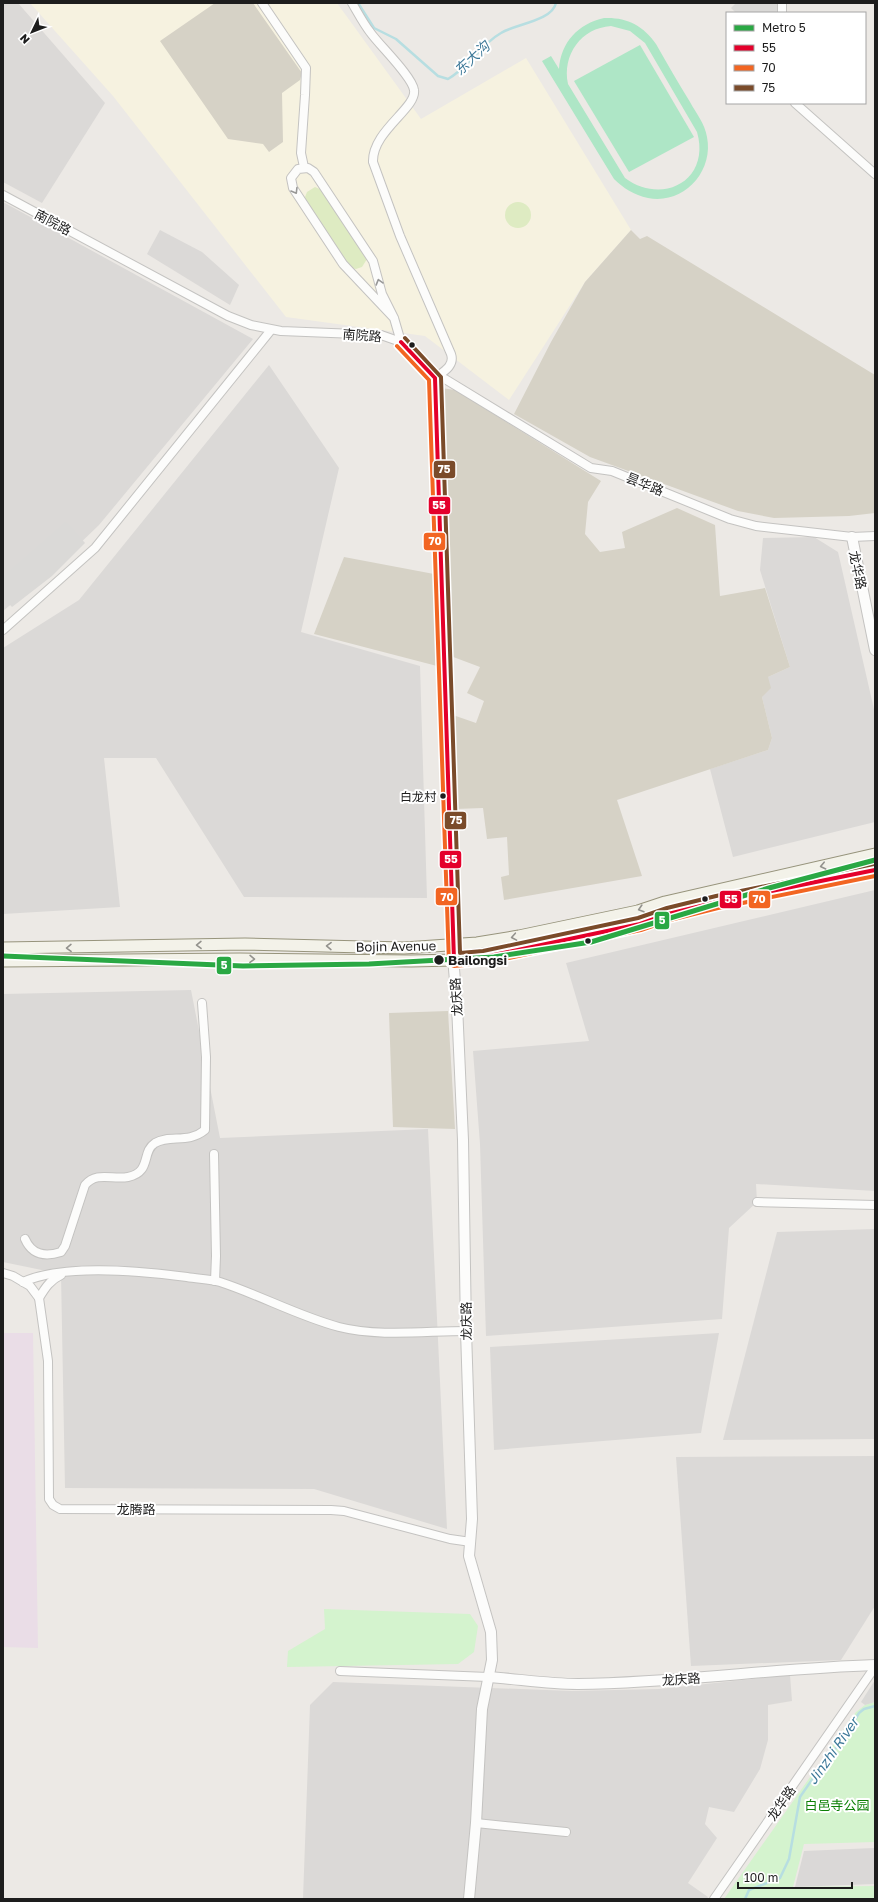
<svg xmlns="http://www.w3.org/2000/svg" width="878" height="1902" viewBox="0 0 878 1902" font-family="'Golos Text','Noto Sans SC',sans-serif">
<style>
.residential{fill:#dbd9d7}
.industrial{fill:#eadde7}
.education{fill:#f6f2e0}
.religious{fill:#dad8d7}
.construction{fill:#d6d2c6}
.grass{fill:#deebc2}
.park{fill:#d4f3ce}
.pitch{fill:#aee6c6;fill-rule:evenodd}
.parking{fill:#dad9d7}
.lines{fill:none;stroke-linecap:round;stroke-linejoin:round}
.stream{stroke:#b7dee1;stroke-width:2.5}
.minor-casing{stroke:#c4c3c1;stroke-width:10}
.tertiary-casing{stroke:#c4c3c1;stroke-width:12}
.secondary-casing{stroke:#97947c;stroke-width:13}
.minor{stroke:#fcfcfb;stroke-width:8}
.tertiary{stroke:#fcfcfb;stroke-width:10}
.secondary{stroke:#f3f2e9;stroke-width:11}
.bus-1-casing{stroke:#fff;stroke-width:7}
.bus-2-casing{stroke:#fff;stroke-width:7}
.bus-3-casing{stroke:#fff;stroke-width:7}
.bus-1{stroke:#e4002b;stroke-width:4}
.bus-2{stroke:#f26522;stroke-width:4}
.bus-3{stroke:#7a4b2a;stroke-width:4}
.metro-1-casing{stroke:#fff;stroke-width:8}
.metro-1{stroke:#2aa844;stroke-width:5}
.oneway{stroke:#989897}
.oneway2{stroke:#93928d}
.bus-dot{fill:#1d1d1d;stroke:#fff;stroke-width:1.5}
.labels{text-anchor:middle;stroke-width:4;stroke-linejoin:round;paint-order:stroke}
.bus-label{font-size:12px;fill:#1d1d1d;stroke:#fff;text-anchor:end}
.street-label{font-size:13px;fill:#1d1d1d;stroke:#fff}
.stop-label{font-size:13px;font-weight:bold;fill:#1d1d1d;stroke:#fff;text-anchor:start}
.park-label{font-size:13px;fill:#0d8006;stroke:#fff}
.water-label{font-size:14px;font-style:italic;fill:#3d7999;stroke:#fff}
.line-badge{stroke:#fff;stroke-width:1.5}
.badge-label{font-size:11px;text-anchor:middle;font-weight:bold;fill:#fff}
</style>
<rect width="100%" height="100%" fill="#ece9e5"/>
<g class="residential">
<polygon points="3,3 18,3 105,103 42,203 3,182"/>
<polygon points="3,202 253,339 99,525 49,573 3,611"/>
<polygon points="160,230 202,252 239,285 230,305 147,254"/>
<polygon points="269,365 339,468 301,632 420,666 427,898 244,897 156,758 104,758 120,907 3,914 3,648 79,600"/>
<polygon points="814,537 838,552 873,705 875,714 875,822 733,857 710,769 768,750 772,738 762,697 768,677 790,667 760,570 763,538"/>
<polygon points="875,890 875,1191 756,1184 757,1202 729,1228 722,1319 486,1336 480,1144 473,1051 589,1041 566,963"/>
<polygon points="191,990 220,1138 428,1129 447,1529 314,1489 65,1488 61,1274 3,1262 3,994"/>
<polygon points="875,1229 875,1439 723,1440 777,1232"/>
<polygon points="719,1333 701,1433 494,1450 490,1347"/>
<polygon points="875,1456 875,1606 841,1660 691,1666 676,1457"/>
<polygon points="790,1675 792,1701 768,1705 768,1740 760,1769 734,1812 709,1807 705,1824 717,1838 688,1883 708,1897 707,1899 303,1899 310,1705 333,1682 572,1691 659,1689"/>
</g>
<polygon class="industrial" points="3,1333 33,1333 38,1648 3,1647"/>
<polygon class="education" points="30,3 337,3 421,119 526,58 631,230 585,282 509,400 425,336 286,317 113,96"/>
<polygon class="religious" points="874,1848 874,1884 795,1887 804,1851"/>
<g class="construction">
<polygon points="215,3 253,3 302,73 300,80 282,93 283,142 269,152 263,144 228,139 160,41"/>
<polygon points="631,230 640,239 647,236 875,375 875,513 849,516 774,518 738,511 590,457 514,414 551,342 585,282"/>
<polygon points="441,388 455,390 601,481 588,502 585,534 600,552 625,548 622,532 677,508 715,525 720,596 765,588 790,667 768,677 771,688 762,697 772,738 768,750 617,800 642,876 504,900 501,877 509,875 507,837 487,839 483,808 455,809 450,714 476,723 484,701 467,693 480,667 448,655"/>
<polygon points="344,557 434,574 437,666 314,634"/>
<polygon points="448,1011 455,1129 393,1127 389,1013"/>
</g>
<g class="grass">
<polygon points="315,187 322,190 367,259 362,267 356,269 351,268 307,202 305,197 307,192"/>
<circle cx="518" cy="215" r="13"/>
</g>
<g class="park">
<polygon points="324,1609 470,1614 478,1626 474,1652 458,1664 287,1667 288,1651 325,1629"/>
<polygon points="875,1702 875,1842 804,1844 793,1887 875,1886 875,1899 724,1899 856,1712 865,1705"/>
</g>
<g class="pitch">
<path d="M604 18C626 17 643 25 656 44 667 63 678 83 690 102 696 113 705 124 707 137 714 172 683 205 648 198 634 195 623 188 614 179L542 61 551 56 559 69C561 42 578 24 604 18ZM611 26 630 31 645 43 697 132C711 180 663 206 625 178L568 84C562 55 581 28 611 26Z"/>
<polygon points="640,45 694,137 629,172 574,81"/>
</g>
<g class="parking">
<polygon points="736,3 778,3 780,12 736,13 731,8"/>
<polygon points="66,522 85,543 52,576 12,607 3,597 3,577"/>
<polygon points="875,1680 875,1702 865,1705 861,1702"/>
</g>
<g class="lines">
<g class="stream">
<path d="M358 3 374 28 396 39 438 76 448 79C468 68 480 45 501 33 515 24 552 21 556 3"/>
<polyline points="745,1899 749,1890 780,1878 789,1859 800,1797 818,1771 843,1739 859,1713 864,1709 875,1706"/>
</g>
<defs>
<g id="minor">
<polyline points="262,3 306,68 305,95 301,153 304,167"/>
<path d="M352 3C358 13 363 23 370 32 379 45 412 76 414 90 417 108 372 131 373 162L400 236 451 354C455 366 443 372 435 378"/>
<polyline points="782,3 782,13"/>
<polyline points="795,103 875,174"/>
<polyline points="3,195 228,316 251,325 281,331 381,335 401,342"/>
<polyline points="394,318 343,264 293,188 291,178 298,169 308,168 314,172 373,261 382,294 394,318 401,342"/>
<polyline points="435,378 445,379 591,468 612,471 730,519 756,526 852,537 875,536"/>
<polyline points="3,630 95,548 271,330"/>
<polyline points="214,1154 216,1256 215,1281"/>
<polyline points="757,1202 875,1205"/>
<path d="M25 1239C32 1255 45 1257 61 1252L65 1246 85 1185C97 1171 112 1180 128 1177 152 1172 141 1152 155 1143 170 1134 188 1144 205 1130L206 1057 202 1003"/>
<polyline points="3,1273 13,1276 30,1286 39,1298 48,1361 49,1499 53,1505 60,1509 331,1510 344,1511 450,1539 471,1542"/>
<path d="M23 1282C65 1263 142 1271 187 1277 198 1279 210 1279 220 1282 260 1295 298 1316 339 1327 378 1337 426 1331 466 1331"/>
<path d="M39 1298C45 1288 50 1280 61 1275"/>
<polyline points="340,1671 488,1677"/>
<polyline points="476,1823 566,1832"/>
<polyline points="714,1899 875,1667"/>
</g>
<g id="tertiary">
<polyline points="401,342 435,378 435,386 452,945 457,1005 463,1140 466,1331 472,1519 469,1556 491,1632 492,1660 482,1709 476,1823 469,1899"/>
<polyline points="852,537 875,650"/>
<path d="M488 1677C518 1679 548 1684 578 1684 678 1683 776 1668 875 1665"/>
</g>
<g id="secondary">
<polyline points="3,948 245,944 404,948 477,943 519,936 638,911 665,902 875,854"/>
<polyline points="3,961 240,959 411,961 454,960 484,957 640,924 668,914 717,902 875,870"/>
</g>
</defs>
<use href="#minor" class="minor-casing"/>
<use href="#tertiary" class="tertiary-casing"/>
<use href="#secondary" class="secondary-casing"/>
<use href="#minor" class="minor"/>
<use href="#tertiary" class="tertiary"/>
<use href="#secondary" class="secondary"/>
<defs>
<polyline id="bus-1" points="401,342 435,378 454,960 484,957 640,924 668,914 717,902 875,870"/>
<polyline id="bus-2" points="397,346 429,380 449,964 454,966 485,963 641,930 670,920 718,908 875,876"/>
<polyline id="bus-3" points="405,338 441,377 460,953 483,951 638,918 667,908 716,896 874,864"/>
</defs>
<use href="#bus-1" class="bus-1-casing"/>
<use href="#bus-2" class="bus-2-casing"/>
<use href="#bus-3" class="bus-3-casing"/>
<use href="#bus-1" class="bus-1"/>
<use href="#bus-2" class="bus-2"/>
<use href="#bus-3" class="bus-3"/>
<defs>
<polyline id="metro-1" points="3,956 243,966 369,964 494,957 591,942 769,888 875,860"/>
</defs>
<use href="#metro-1" class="metro-1-casing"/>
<use href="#metro-1" class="metro-1"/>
</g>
<defs><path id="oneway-chevron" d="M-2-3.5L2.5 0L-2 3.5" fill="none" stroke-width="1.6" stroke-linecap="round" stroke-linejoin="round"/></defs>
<g class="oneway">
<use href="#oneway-chevron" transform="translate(295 191) rotate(59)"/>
<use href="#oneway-chevron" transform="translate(379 282) rotate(-106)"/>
</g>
<g class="oneway2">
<use href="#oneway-chevron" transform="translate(823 866) rotate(167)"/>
<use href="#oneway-chevron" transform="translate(641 909) rotate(163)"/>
<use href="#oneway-chevron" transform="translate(514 937) rotate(170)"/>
<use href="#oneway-chevron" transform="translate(199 945) rotate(179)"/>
<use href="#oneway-chevron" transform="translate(329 946) rotate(-179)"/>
<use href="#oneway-chevron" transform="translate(69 948) rotate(179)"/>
<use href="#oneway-chevron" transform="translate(252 959) rotate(1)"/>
</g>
<g class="bus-dot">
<circle cx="412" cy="345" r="3.5"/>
<circle cx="443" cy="796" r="3.5"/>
<circle cx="705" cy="899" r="3.5"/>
<circle cx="588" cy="941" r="3.5"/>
<circle cx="439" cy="960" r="5.5"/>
</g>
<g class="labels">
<g class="bus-label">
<text x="436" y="801">白龙村</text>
</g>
<g class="street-label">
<text transform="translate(53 222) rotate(28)" y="5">南院路</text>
<text transform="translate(362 335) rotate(4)" y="5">南院路</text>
<text transform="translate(645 484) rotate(22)" y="5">昙华路</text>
<text transform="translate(858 570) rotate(78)" y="5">龙华路</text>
<text transform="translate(396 946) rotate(-1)" y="5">Bojin Avenue</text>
<text transform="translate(456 997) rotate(-94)" y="5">龙庆路</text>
<text transform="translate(466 1321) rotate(-91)" y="5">龙庆路</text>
<text x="136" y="1514">龙腾路</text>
<text transform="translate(681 1679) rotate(-4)" y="5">龙庆路</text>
<text transform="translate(781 1803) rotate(-55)" y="5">龙华路</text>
</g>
<g class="stop-label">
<text x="448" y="965">Bailongsi</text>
</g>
<g class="park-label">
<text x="837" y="1810">白邑寺公园</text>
</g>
<g class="water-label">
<text transform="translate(472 58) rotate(-43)" y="5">东大沟</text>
<text transform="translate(833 1751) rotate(-55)" y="5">Jinzhi River</text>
</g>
</g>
<g class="line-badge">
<rect x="433" y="460" width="23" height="19" rx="4" fill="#7a4b2a"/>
<rect x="428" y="496" width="23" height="19" rx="4" fill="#e4002b"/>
<rect x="423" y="532" width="23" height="19" rx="4" fill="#f26522"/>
<rect x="444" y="811" width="23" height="19" rx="4" fill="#7a4b2a"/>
<rect x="439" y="850" width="23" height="19" rx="4" fill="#e4002b"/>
<rect x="435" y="887" width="23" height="19" rx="4" fill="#f26522"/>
<rect x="719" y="890" width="23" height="19" rx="4" fill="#e4002b"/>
<rect x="748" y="890" width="23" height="19" rx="4" fill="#f26522"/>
<rect x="654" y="911" width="16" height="19" rx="4" fill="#2aa844"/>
<rect x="216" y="956" width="16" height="19" rx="4" fill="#2aa844"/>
</g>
<g class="badge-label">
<text x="444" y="473">75</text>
<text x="439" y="509">55</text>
<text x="435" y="545">70</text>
<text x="456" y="824">75</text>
<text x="451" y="863">55</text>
<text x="447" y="901">70</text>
<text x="731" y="903">55</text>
<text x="759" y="903">70</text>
<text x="662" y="924">5</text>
<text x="224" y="969">5</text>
</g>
<rect width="878" height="1902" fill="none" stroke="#1d1d1d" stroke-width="8"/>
<rect x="726" y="12" width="140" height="92" fill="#ffffff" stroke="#a5a5a5"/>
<rect x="734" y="25" width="20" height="6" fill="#2aa844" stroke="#a5a5a5"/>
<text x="762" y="32" font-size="12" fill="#1d1d1d">Metro 5</text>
<rect x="734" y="45" width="20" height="6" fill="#e4002b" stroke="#a5a5a5"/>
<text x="762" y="52" font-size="12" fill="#1d1d1d">55</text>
<rect x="734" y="65" width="20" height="6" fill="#f26522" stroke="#a5a5a5"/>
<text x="762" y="72" font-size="12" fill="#1d1d1d">70</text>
<rect x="734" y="85" width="20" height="6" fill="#7a4b2a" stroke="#a5a5a5"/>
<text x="762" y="92" font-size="12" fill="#1d1d1d">75</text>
<g transform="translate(32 32) rotate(227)" stroke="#ffffff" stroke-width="3" paint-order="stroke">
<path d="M0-3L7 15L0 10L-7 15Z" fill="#1d1d1d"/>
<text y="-6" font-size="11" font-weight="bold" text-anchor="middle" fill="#1d1d1d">N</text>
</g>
<path d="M738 1882v6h114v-6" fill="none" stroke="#1d1d1d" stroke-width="2"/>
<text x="744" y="1882" font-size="12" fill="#1d1d1d" stroke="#ffffff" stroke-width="3" paint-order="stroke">100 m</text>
</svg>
